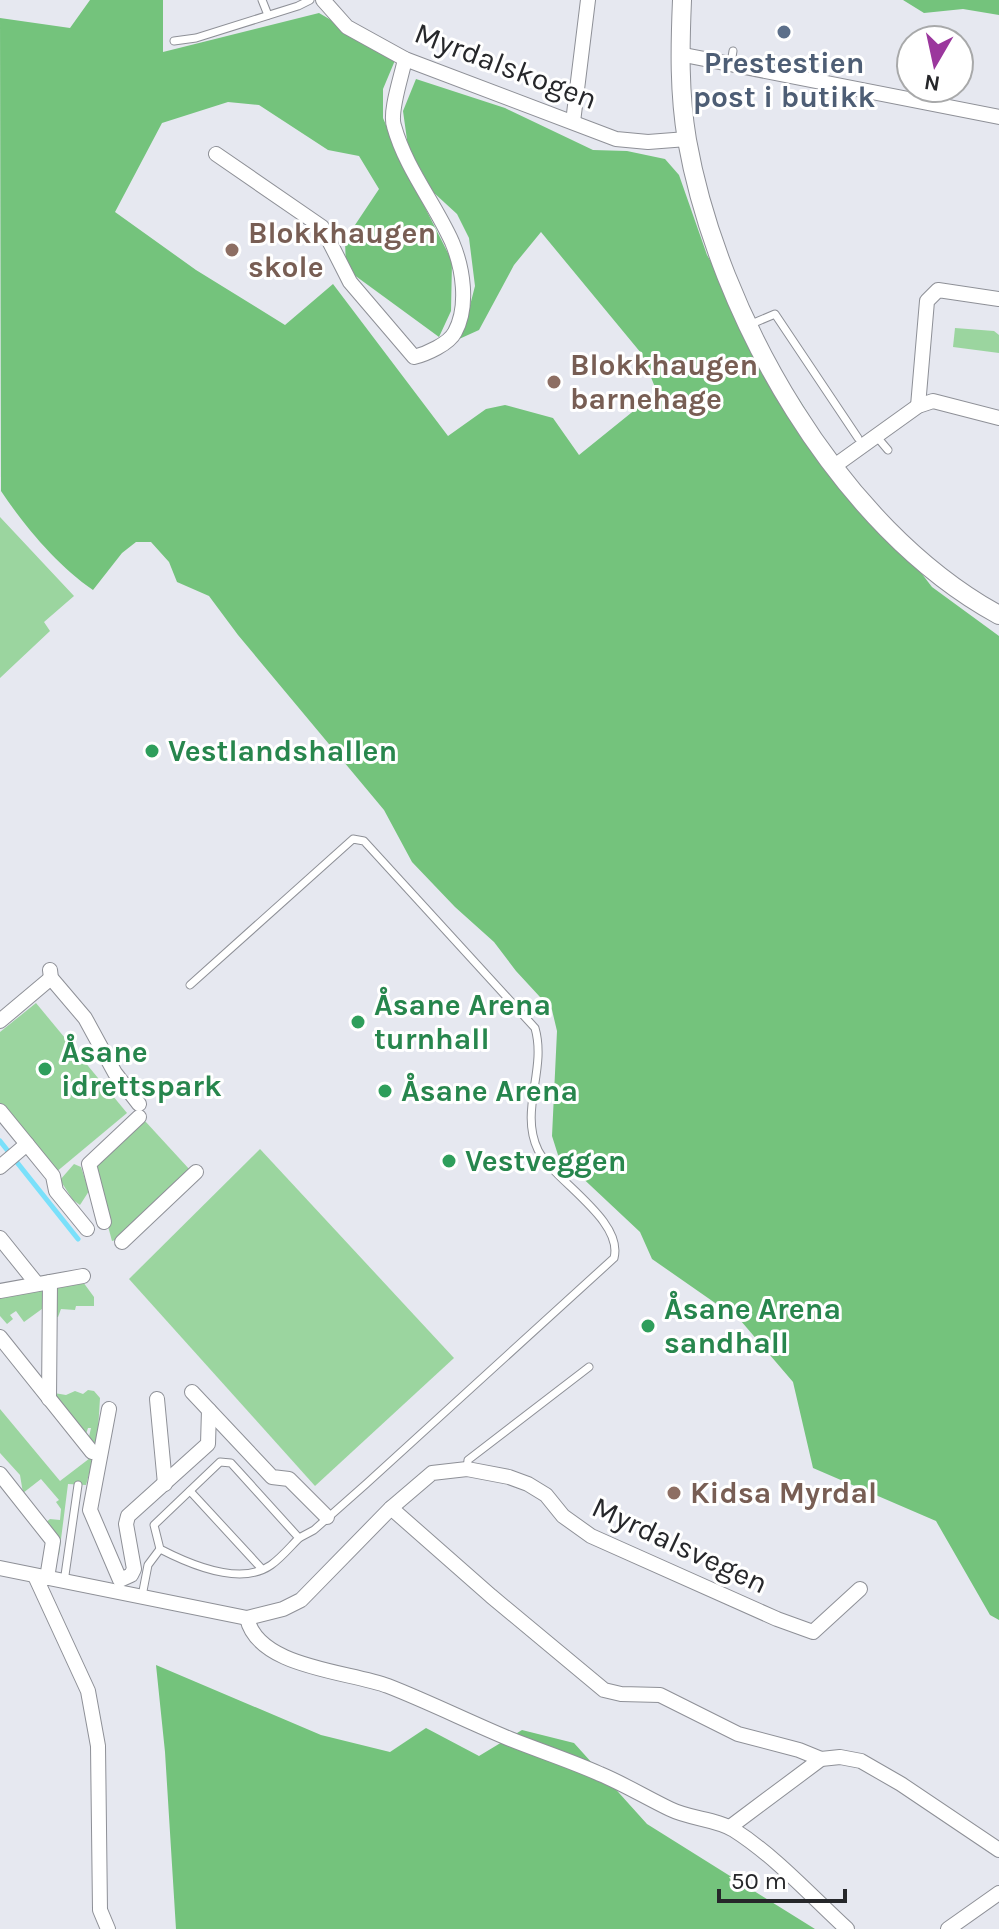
<svg xmlns="http://www.w3.org/2000/svg" width="999" height="1929" viewBox="0 0 999 1929" font-family="Karla,sans-serif">
<style>
.green{fill:#9bd59f}
.forest{fill:#74c37c}
.lines{fill:none;stroke-linecap:round;stroke-linejoin:round}
.stream{stroke:#7ae0fa;stroke-width:5}
.lane-casing{stroke:#8e9097;stroke-width:9}
.street-casing{stroke:#8e9097;stroke-width:16}
.secondary-casing{stroke:#8e9097;stroke-width:20}
.lane{stroke:#fff;stroke-width:7}
.street{stroke:#fff;stroke-width:14}
.secondary{stroke:#fff;stroke-width:18}
.service-dot{fill:#5c6f8a;stroke:#fff;stroke-width:3}
.education-dot{fill:#8d6e63;stroke:#fff;stroke-width:3}
.leisure-dot{fill:#2e9e5b;stroke:#fff;stroke-width:3}
.labels{text-anchor:middle;stroke-width:6;stroke-linejoin:round;paint-order:stroke}
.service-label{font-size:30px;font-weight:bold;fill:#4e5e75;stroke:#fff}
.street-label{font-size:30px;fill:#26272a;stroke:#fff}
.education-label{font-size:30px;font-weight:bold;fill:#785e54;stroke:#fff;text-anchor:start}
.leisure-label{font-size:30px;font-weight:bold;fill:#27864d;stroke:#fff;text-anchor:start}
</style>
<rect width="100%" height="100%" fill="#e6e8f0"/>
<g class="green">
<polygon points="955,328 994,331 999,335 999,353 953,347"/>
<polygon points="0,517 74,596 44,622 50,631 0,678"/>
<polygon points="36,1003 127,1113 55,1173 0,1106 0,1032"/>
<polygon points="145,1121 190,1170 119,1239 112,1241 92,1167"/>
<polygon points="260,1149 454,1358 315,1486 129,1279"/>
<polygon points="74,1164 81,1167 89,1191 80,1205 73,1200 60,1180"/>
<polygon points="83,1282 94,1297 94,1306 76,1306 75,1310 61,1309 58,1317 53,1317 54,1287"/>
<polygon points="46,1289 46,1306 24,1322 16,1311 10,1315 13,1319 7,1324 0,1316 0,1297"/>
<polygon points="88,1390 94,1391 100,1398 97,1447 88,1441 91,1428 88,1428 85,1437 54,1393 66,1395 75,1391 83,1394"/>
<polygon points="0,1409 60,1481 94,1455 86,1485 68,1484 59,1555 55,1554 45,1523 50,1519 60,1520 61,1509 56,1502 59,1500 41,1479 23,1493 20,1475 0,1453"/>
</g>
<g class="forest">
<path d="M90 0H163V52L319 13 396 58 383 89V118L400 158 452 261 451 311 439 337 346 269 345 240 379 189 359 156 328 150 259 105 228 102 162 123 115 212 196 270 285 325 333 284 448 436 486 409 505 405 553 418 579 455 657 392 641 353 541 232 514 265 479 330 448 344 465 325 475 286 469 238 457 214 433 192 408 147 403 111 416 79 505 108 593 150 627 151 665 159 679 175 707 255 772 365 799 399 845 474 932 587 999 636V1620L990 1615 936 1521 813 1468 793 1382 741 1321 652 1259 640 1232 558 1155 552 1136 557 1031 552 1010 516 971 494 942 455 907 412 862 384 810 238 635 209 596 177 582 169 562 151 542H136L122 553 93 590C58 566 25 527 1 491L0 18 70 28Z"/>
<polygon points="903,0 999,0 999,15 963,9 924,13"/>
<polygon points="156,1665 321,1735 390,1752 426,1728 479,1756 522,1730 574,1743 647,1824 815,1929 176,1929 165,1752"/>
</g>
<g class="lines">
<polyline class="stream" points="0,1141 78,1239"/>
<defs>
<g id="lane">
<polyline points="262,0 268,15"/>
<polyline points="174,41 196,38 298,6 310,0"/>
<polyline points="731,63 733,51"/>
<polyline points="749,325 775,314 858,438"/>
<polyline points="877,437 888,450"/>
<path d="M190 985 353 839 364 841 535 1028C547 1070 519 1110 538 1150 554 1181 624 1220 614 1258L366 1484 314 1530 299 1538"/>
<path d="M220 1462 231 1463 299 1538C290 1547 281 1558 271 1565 240 1587 189 1564 160 1549L154 1525Z"/>
<polyline points="467,1469 468,1460 589,1367"/>
<polyline points="190,1491 262,1569"/>
<polyline points="64,1582 78,1485"/>
<polyline points="142,1596 148,1565 160,1549"/>
</g>
<g id="street">
<polyline points="323,0 347,27 405,59 616,139 648,142 687,139"/>
<polyline points="679,54 999,117"/>
<polyline points="573,122 588,0"/>
<path d="M216 154 322 227 350 282 414 357C426 354 449 344 455 332 469 306 463 268 452 242 434 202 406 169 394 126 389 112 402 75 405 59"/>
<polyline points="918,406 927,301 938,290 999,299"/>
<polyline points="833,467 918,406 933,401 999,418"/>
<polyline points="50,970 51,978 85,1018 115,1073 139,1104"/>
<polyline points="0,1021 51,978"/>
<polyline points="0,1111 53,1176 56,1191 87,1229"/>
<polyline points="0,1167 27,1144"/>
<polyline points="104,1222 89,1164 139,1117"/>
<polyline points="0,1238 37,1284"/>
<polyline points="122,1242 196,1172"/>
<polyline points="0,1291 83,1276"/>
<polyline points="0,1337 92,1452"/>
<polyline points="192,1392 272,1477 289,1479 327,1517"/>
<polyline points="49,1399 50,1282"/>
<polyline points="157,1399 165,1484"/>
<polyline points="109,1409 90,1510 120,1580 131,1575 134,1569 126,1524 128,1516 208,1444 209,1410"/>
<polyline points="0,1474 53,1541 47,1578"/>
<polyline points="391,1508 491,1596 604,1690 621,1694 660,1695 738,1734 799,1750 821,1759"/>
<polyline points="0,1568 247,1618 283,1609 301,1600 391,1508 432,1473 467,1469 509,1477 528,1484 546,1495 563,1516 591,1536 777,1619 813,1632 860,1589"/>
<polyline points="35,1576 88,1691 98,1746 100,1910 108,1929"/>
<path d="M247 1618C258 1668 348 1671 388 1686 429 1702 469 1722 510 1739 540 1751 571 1761 600 1774 624 1784 647 1798 670 1809 690 1819 717 1819 734 1830 775 1856 811 1896 847 1929"/>
<polyline points="730,1827 821,1759 840,1757 861,1761 901,1784 999,1850"/>
<polyline points="948,1929 999,1893"/>
</g>
<path id="secondary" d="M682 0C680 47 679 93 687 140 718 315 839 528 999 615"/>
</defs>
<use href="#lane" class="lane-casing"/>
<use href="#street" class="street-casing"/>
<use href="#secondary" class="secondary-casing"/>
<use href="#lane" class="lane"/>
<use href="#street" class="street"/>
<use href="#secondary" class="secondary"/>
</g>
<circle class="service-dot" cx="784" cy="32" r="8"/>
<g class="education-dot">
<circle cx="232" cy="250" r="8"/>
<circle cx="554" cy="382" r="8"/>
<circle cx="674" cy="1493" r="8"/>
</g>
<g class="leisure-dot">
<circle cx="152" cy="751" r="8"/>
<circle cx="358" cy="1022" r="8"/>
<circle cx="45" cy="1069" r="8"/>
<circle cx="385" cy="1091" r="8"/>
<circle cx="449" cy="1161" r="8"/>
<circle cx="648" cy="1326" r="8"/>
</g>
<g class="labels">
<g class="service-label">
<text x="784" y="73">Prestestien<tspan x="784" dy="34">post i butikk</tspan></text>
</g>
<g class="street-label">
<text transform="translate(506 66) rotate(21)" y="10">Myrdalskogen</text>
<text transform="translate(680 1545) rotate(25)" y="10">Myrdalsvegen</text>
</g>
<g class="education-label">
<text x="248" y="243">Blokkhaugen<tspan x="248" dy="34">skole</tspan></text>
<text x="570" y="375">Blokkhaugen<tspan x="570" dy="34">barnehage</tspan></text>
<text x="690" y="1503">Kidsa Myrdal</text>
</g>
<g class="leisure-label">
<text x="168" y="761">Vestlandshallen</text>
<text x="374" y="1015">Åsane Arena<tspan x="374" dy="34">turnhall</tspan></text>
<text x="61" y="1062">Åsane<tspan x="61" dy="34">idrettspark</tspan></text>
<text x="401" y="1101">Åsane Arena</text>
<text x="465" y="1171">Vestveggen</text>
<text x="664" y="1319">Åsane Arena<tspan x="664" dy="34">sandhall</tspan></text>
</g>
</g>
<g transform="translate(935 64) rotate(189)"><circle r="38" fill="#ffffff" stroke="#a8a9aa" stroke-width="2"/>
<path d="M0-6L14 30L0 20L-14 30Z" fill="#9b379d"/>
<text y="-12" font-size="22" font-weight="bold" text-anchor="middle" fill="#26272a">N</text>
</g>
<path d="M719 1889v12h126v-12" fill="none" stroke="#26272a" stroke-width="4"/>
<text x="731" y="1889" font-size="24" fill="#26272a" stroke="#ffffff" stroke-width="6" paint-order="stroke">50 m</text>
</svg>
